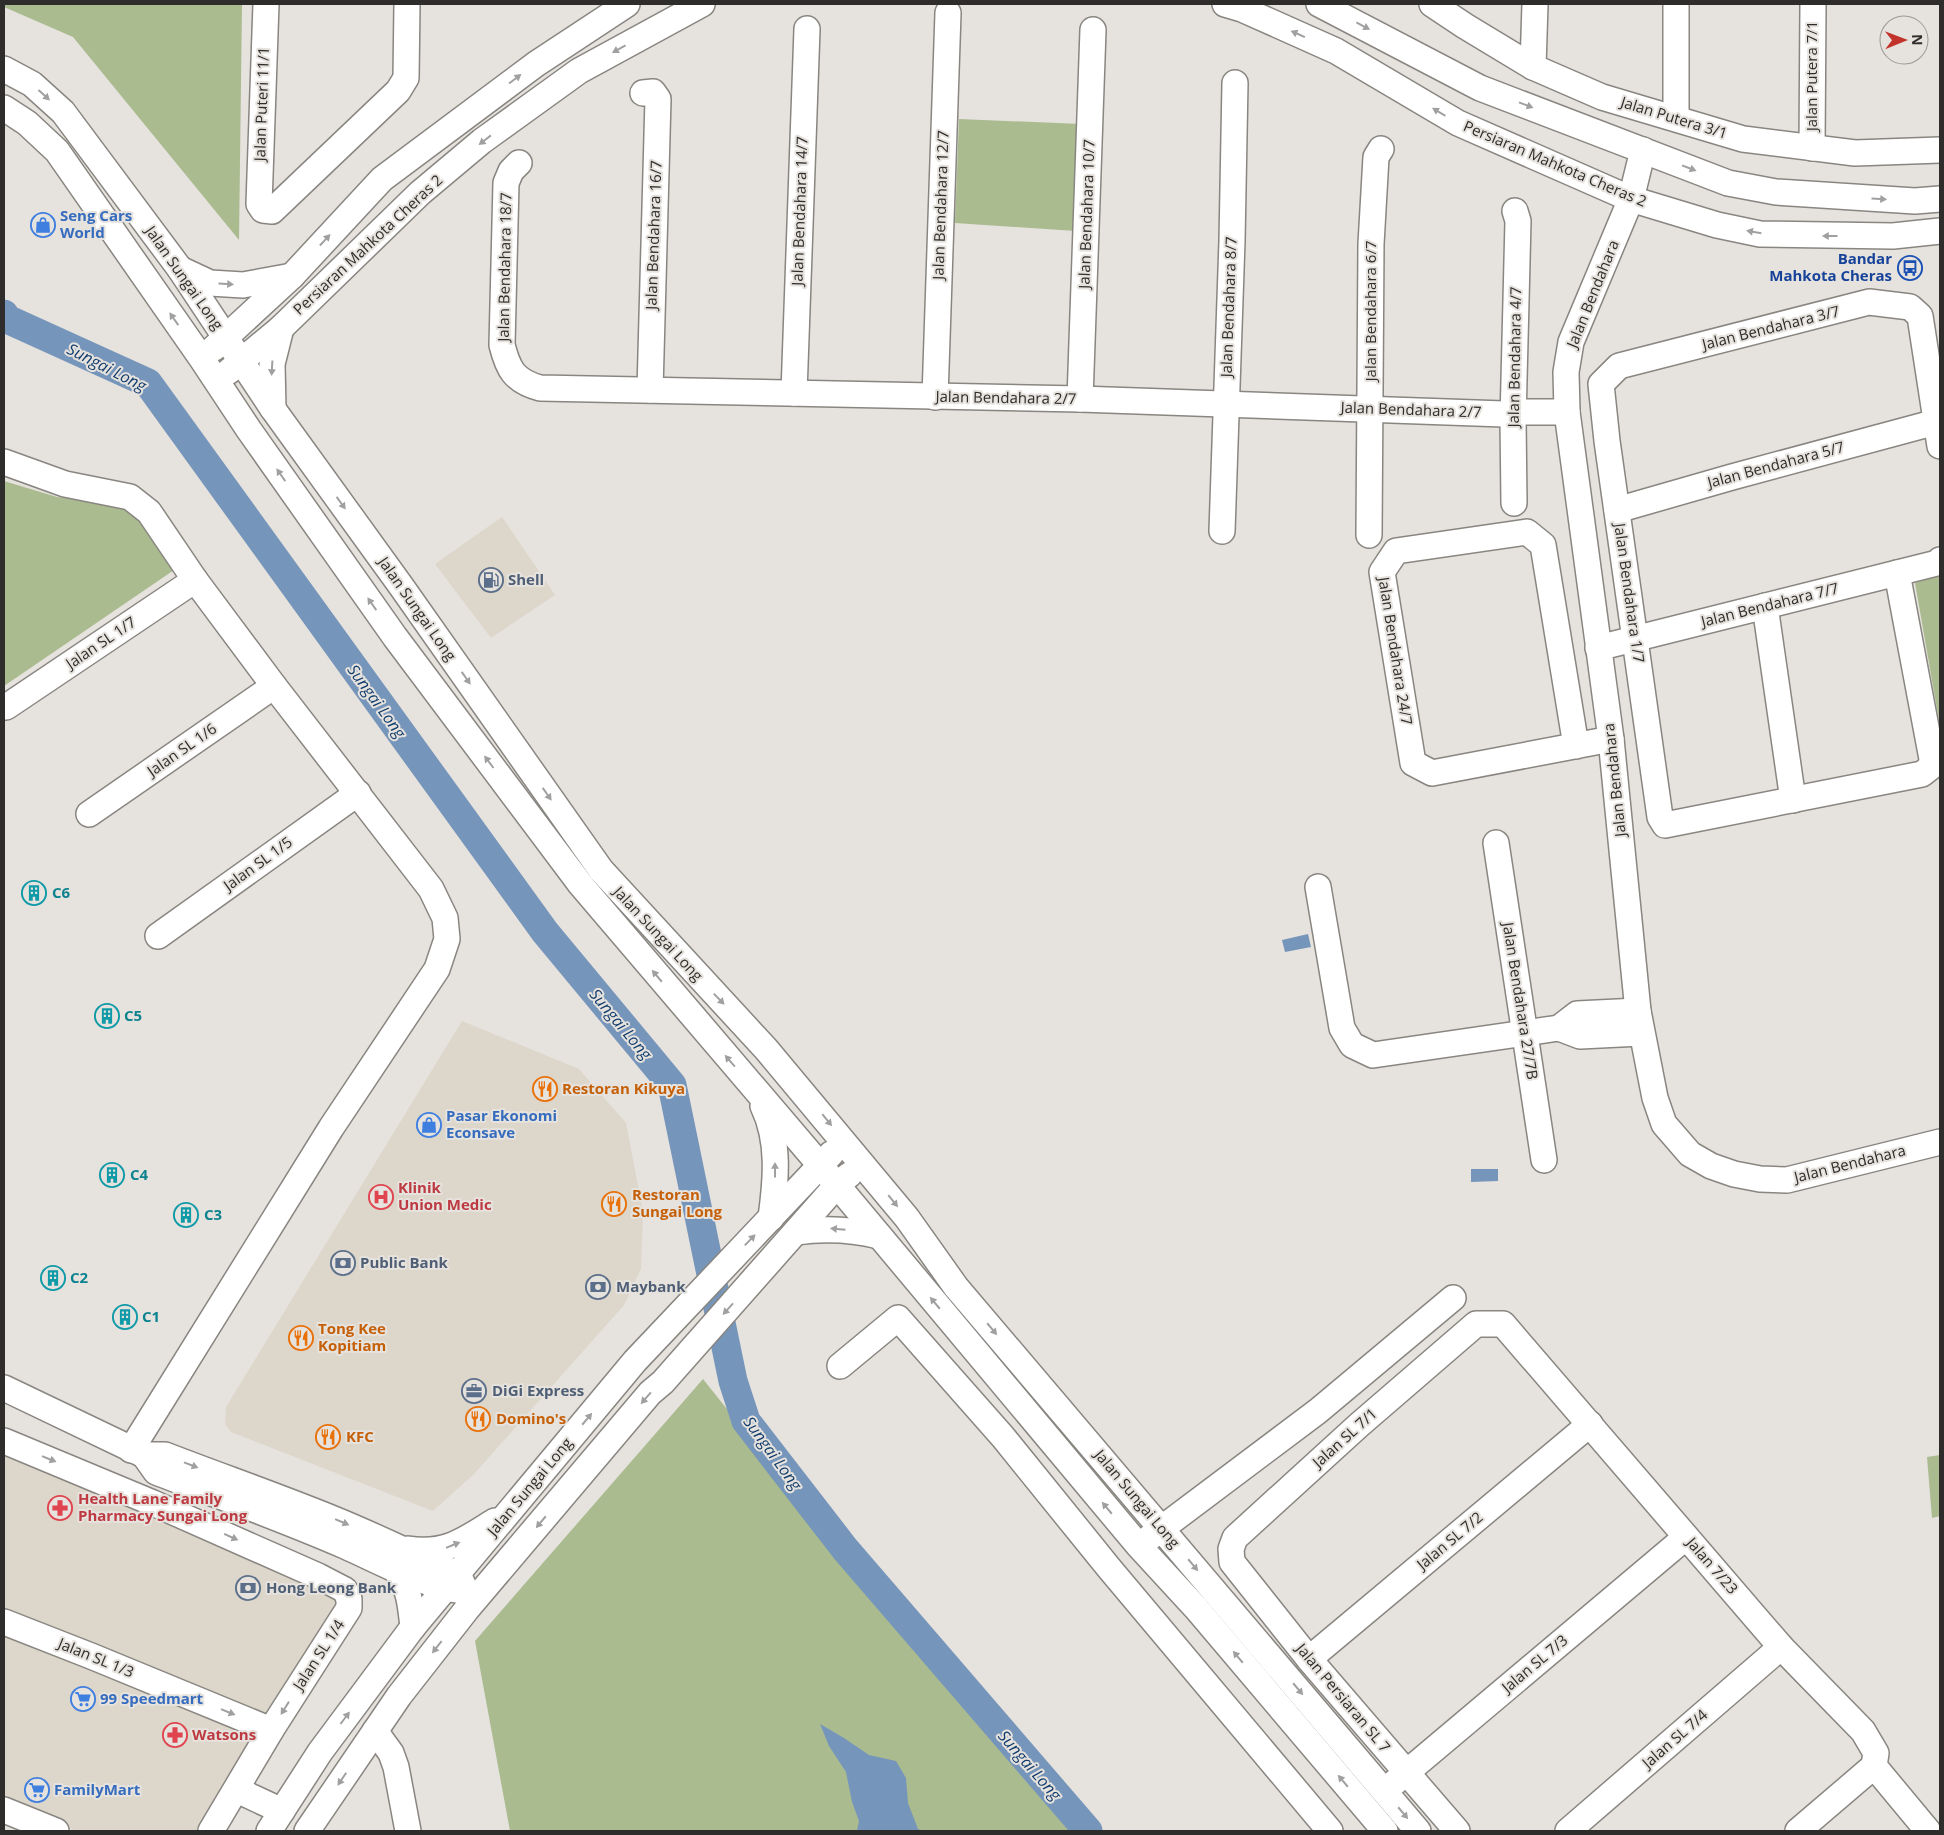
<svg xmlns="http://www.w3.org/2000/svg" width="1944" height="1835" viewBox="0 0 1944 1835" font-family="'Open Sans',sans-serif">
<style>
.built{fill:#ddd6cb}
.green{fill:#aabb90}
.water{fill:#7695bb}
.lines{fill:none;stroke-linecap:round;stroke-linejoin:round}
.river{stroke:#7695bb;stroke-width:29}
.minor-casing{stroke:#898681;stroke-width:28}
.minor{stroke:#fff;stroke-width:25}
.oneway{fill:#a1a0a0}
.labels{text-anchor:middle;stroke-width:4;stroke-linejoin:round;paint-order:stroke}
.street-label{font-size:15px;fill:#2e2d2b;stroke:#e6e2dd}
.shop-label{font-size:15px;font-weight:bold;fill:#366cbe;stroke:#e6e2dd;text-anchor:start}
.transit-label{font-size:15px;font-weight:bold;fill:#164399;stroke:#e6e2dd;text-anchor:end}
.service-label{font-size:15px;font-weight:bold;fill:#4e5e75;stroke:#e6e2dd;text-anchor:start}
.culture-label{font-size:15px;font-weight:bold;fill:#0d838f;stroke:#e6e2dd;text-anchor:start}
.food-label{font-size:15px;font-weight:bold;fill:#c56008;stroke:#e6e2dd;text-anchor:start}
.health-label{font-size:15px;font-weight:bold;fill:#be3a42;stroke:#e6e2dd;text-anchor:start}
.water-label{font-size:16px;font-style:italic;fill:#113d6e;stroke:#e6e2dd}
</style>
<rect width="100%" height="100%" fill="#e6e2dd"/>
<g class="built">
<polygon points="502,517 555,595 491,638 435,564"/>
<polygon points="462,1021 579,1069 626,1123 643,1212 641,1269 624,1305 474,1474 433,1511 231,1432 225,1424 226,1407"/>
<polygon points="4,1449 343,1595 205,1831 76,1831 4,1802"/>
</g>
<g class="green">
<polygon points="4,4 242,4 239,240 73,37 4,7"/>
<polygon points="959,119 1081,124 1076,231 955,223"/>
<polygon points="4,481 57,497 111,502 142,515 177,568 4,686"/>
<polygon points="1940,575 1940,726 1915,583"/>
<polygon points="703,1379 865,1582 1077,1831 510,1831 475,1641"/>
<polygon points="1940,1455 1940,1516 1932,1518 1927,1457"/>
</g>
<g class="water">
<polygon points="1308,934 1311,947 1285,952 1282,940"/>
<polygon points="1471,1169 1498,1169 1498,1181 1471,1182"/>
<polygon points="820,1724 844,1738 869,1755 896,1761 906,1778 908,1803 918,1829 924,1831 857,1831 859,1821 852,1802 846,1772 829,1746"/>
</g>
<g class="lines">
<polyline class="river" points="4,314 7,319 148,383 545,932 672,1085 733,1381 746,1421 845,1549 1088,1831"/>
<defs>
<g id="minor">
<polyline points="266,4 259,204 263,210 272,211 398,91 406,78 407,4"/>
<polyline points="1225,4 1242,9 1336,51 1458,123 1631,199 1717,225 1760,234 1893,236 1940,231"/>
<polyline points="1319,4 1480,88 1728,183 1776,192 1915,201 1940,199"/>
<polyline points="1432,4 1465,26 1533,67 1602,97 1743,139 1855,153 1940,150"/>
<polyline points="1533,67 1535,4"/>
<polyline points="4,69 32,84 63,112 180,269 273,409 401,586 601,870 766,1049 907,1218 956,1287 1418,1831"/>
<polyline points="643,93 653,92 658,99 650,390"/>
<polyline points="4,108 27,123 57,151 202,359 249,430 395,637 581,885 837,1185 1138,1545 1196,1608 1385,1831"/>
<polyline points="1676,118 1676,4"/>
<polyline points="1812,148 1813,4"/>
<polyline points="1643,150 1631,199 1571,342 1566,372 1567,412 1611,739 1638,1011 1655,1098 1664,1124 1690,1154 1711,1166 1734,1174 1760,1179 1787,1180 1940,1142"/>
<path d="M519 163 511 171 506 183 502 345C508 369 514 381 540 388L1080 399 1504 414 1514 412H1567"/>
<polyline points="180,269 210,283 243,285 292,276"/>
<polyline points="214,348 292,276 382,179 536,64 627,4"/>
<polyline points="228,372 281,328 420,193 482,141 579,71 702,4"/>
<polyline points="794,393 807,29"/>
<polyline points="935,397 948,13"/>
<polyline points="1080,399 1093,30"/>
<polyline points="273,409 272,364 281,328"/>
<polyline points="4,462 65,484 130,497 149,512 195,580 274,686 431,889 445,918 447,939 437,969 331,1128 131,1450"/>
<polyline points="1514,503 1513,420 1518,221 1515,211"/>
<polyline points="1617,510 1732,477 1936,422"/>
<polyline points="1222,531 1232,241 1235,83"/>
<polyline points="1369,535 1371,244 1376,157 1381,149"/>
<polyline points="1897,573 1932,759 1931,767 1922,774 1665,825 1660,817 1607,441 1601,384 1619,366 1869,302 1910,307 1920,316 1940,446"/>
<polyline points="1765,606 1793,800"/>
<polyline points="1598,648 1937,563 1940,560"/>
<polyline points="6,707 195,580"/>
<polyline points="1576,746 1543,545 1527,532 1396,551 1382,572 1413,763 1432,773 1611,739"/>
<polyline points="89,814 274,686"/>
<polyline points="1496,843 1544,1160"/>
<polyline points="1318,887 1342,1028 1352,1045 1373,1055 1559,1028 1580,1036 1641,1033"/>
<polyline points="158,936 358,793"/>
<polyline points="1559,1028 1577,1014 1638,1011"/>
<path d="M763 1106C780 1141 776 1181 771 1218"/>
<path d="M796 1232C825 1228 851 1229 879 1236"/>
<polyline points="840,1366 898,1318 1003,1437 1109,1568 1330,1831"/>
<path d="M4 1388 144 1455H165C222 1477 280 1497 336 1520 378 1537 417 1557 458 1574L465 1589"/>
<polyline points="4,1441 153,1503 318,1576 345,1590 349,1599 349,1608 271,1730 211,1831"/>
<path d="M144 1455 156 1472C219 1496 283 1519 345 1546 379 1561 426 1587 463 1591"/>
<polyline points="1149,1538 1318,1411 1453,1298"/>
<path d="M408 1549C446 1555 464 1540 495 1521"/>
<path d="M394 1568C410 1588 410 1602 413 1627"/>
<polyline points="4,1622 91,1656 271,1730"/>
<polyline points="1309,1659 1590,1424"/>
<polyline points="375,1731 391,1753 396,1767 408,1831"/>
<polyline points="1394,1783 1686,1537"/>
<polyline points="237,1790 282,1811"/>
<polyline points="4,1810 56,1831"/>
<polyline points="269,1831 320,1752 413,1627 635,1361 831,1154"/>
<polyline points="307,1831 399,1696 467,1609 650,1393 663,1382 837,1185 849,1175"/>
<polyline points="1457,1831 1309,1659 1232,1562 1231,1549 1235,1538 1359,1425 1476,1324 1503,1324 1781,1647 1863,1731 1876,1753 1874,1766 1928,1831"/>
<polyline points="1568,1831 1781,1647"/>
<polyline points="1798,1831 1874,1766"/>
</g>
</defs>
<use href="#minor" class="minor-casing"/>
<use href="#minor" class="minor"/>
</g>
<defs><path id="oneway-solid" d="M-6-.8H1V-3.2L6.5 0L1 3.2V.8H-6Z" transform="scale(1.25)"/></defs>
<g class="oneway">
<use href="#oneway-solid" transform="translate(1363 26) rotate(28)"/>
<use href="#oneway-solid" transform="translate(1298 34) rotate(-156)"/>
<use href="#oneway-solid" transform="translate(619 49) rotate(151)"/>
<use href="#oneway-solid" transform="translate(515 79) rotate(-37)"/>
<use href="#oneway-solid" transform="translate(44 95) rotate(42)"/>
<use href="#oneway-solid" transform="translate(1526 105) rotate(21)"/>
<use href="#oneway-solid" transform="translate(1439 112) rotate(-149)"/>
<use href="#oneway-solid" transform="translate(485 140) rotate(142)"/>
<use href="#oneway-solid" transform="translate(1689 168) rotate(21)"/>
<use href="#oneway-solid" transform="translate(1879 199) rotate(4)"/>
<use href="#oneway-solid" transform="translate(1754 232) rotate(-170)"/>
<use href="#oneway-solid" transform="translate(1830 236) rotate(-180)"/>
<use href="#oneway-solid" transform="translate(325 240) rotate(-47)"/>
<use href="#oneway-solid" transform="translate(226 284) rotate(3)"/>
<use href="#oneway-solid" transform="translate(174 319) rotate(-125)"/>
<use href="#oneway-solid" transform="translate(272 368) rotate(93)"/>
<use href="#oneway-solid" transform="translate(281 475) rotate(-125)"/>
<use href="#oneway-solid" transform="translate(341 503) rotate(54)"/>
<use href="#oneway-solid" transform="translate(372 604) rotate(-125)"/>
<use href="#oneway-solid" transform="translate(466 678) rotate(55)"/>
<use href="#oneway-solid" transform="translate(489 762) rotate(-127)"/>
<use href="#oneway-solid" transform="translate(547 794) rotate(55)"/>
<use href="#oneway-solid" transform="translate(657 976) rotate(-130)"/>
<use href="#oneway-solid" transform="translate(719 999) rotate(46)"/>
<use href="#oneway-solid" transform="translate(730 1061) rotate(-131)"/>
<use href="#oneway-solid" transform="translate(827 1120) rotate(51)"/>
<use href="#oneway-solid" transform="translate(775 1170) rotate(-90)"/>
<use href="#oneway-solid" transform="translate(893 1201) rotate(51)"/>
<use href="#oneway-solid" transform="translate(838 1229) rotate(-175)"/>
<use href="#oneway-solid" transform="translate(750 1240) rotate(-46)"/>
<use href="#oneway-solid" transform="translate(935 1303) rotate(-130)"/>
<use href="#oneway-solid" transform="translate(728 1309) rotate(132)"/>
<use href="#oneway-solid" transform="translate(992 1329) rotate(50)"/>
<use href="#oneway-solid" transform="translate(646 1398) rotate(131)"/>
<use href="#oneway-solid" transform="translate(587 1419) rotate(-50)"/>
<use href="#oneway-solid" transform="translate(49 1459) rotate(22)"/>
<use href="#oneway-solid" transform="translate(191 1465) rotate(21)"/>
<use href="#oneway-solid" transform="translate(1107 1508) rotate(-130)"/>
<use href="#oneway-solid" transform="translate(342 1522) rotate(23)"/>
<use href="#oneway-solid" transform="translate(541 1522) rotate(130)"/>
<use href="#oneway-solid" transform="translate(231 1537) rotate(24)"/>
<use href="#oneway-solid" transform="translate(453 1545) rotate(-22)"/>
<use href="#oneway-solid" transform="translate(1193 1565) rotate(50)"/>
<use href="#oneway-solid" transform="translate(437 1647) rotate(128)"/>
<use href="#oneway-solid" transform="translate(1238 1657) rotate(-130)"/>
<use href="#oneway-solid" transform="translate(1298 1689) rotate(50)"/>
<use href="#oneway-solid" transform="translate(285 1708) rotate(122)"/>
<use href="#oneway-solid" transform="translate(228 1712) rotate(22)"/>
<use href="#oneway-solid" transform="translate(345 1718) rotate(-53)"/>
<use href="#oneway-solid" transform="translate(342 1779) rotate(124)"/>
<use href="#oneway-solid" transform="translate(1343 1781) rotate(-130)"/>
<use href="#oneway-solid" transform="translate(1403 1813) rotate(50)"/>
</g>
<defs>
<symbol id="shop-ring" viewBox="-11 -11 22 22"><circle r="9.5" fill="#e6e2dd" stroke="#3f7fe0" stroke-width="1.5"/><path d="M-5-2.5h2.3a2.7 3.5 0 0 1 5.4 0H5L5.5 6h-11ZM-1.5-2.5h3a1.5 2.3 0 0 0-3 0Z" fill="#3f7fe0"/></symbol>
<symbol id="bus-ring" viewBox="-11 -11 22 22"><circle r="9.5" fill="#e6e2dd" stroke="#1a4fb4" stroke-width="1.5"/><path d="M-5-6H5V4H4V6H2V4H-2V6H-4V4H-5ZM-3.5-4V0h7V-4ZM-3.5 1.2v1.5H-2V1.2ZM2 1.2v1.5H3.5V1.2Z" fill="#1a4fb4"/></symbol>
<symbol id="fuel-ring" viewBox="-11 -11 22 22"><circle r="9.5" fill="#e6e2dd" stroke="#5c6f8a" stroke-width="1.5"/><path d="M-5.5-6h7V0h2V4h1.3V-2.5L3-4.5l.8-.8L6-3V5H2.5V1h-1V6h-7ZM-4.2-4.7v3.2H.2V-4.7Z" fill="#5c6f8a"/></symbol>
<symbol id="building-ring" viewBox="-11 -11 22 22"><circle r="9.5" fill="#e6e2dd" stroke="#0f9aa8" stroke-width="1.5"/><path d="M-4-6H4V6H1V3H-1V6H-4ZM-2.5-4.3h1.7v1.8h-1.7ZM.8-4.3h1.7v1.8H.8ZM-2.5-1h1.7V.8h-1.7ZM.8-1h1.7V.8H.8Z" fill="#0f9aa8"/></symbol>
<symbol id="restaurant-ring" viewBox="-11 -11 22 22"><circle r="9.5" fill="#e6e2dd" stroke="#e8710a" stroke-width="1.5"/><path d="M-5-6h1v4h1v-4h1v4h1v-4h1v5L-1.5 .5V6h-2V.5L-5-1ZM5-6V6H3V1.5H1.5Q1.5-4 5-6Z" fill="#e8710a"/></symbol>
<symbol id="hospital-ring" viewBox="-11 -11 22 22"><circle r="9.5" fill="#e6e2dd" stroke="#e0444e" stroke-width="1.5"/><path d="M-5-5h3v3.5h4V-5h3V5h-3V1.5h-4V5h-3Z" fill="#e0444e"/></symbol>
<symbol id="bank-ring" viewBox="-11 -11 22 22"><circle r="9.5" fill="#e6e2dd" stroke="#5c6f8a" stroke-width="1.5"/><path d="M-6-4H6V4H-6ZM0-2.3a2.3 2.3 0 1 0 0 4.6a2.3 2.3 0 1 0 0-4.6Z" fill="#5c6f8a"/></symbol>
<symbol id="office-ring" viewBox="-11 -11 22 22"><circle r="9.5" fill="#e6e2dd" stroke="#5c6f8a" stroke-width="1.5"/><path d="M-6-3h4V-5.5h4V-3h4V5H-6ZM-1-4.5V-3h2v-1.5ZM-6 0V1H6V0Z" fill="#5c6f8a"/></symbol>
<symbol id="pharmacy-ring" viewBox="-11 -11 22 22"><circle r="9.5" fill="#e6e2dd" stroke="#e0444e" stroke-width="1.5"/><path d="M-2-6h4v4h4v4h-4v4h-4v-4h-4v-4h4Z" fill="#e0444e"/></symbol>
<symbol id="supermarket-ring" viewBox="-11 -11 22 22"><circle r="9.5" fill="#e6e2dd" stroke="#3f7fe0" stroke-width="1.5"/><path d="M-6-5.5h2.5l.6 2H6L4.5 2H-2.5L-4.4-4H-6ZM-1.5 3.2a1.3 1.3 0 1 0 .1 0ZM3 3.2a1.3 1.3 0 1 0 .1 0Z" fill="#3f7fe0"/></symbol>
</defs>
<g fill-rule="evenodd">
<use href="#shop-ring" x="29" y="211" width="28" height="28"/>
<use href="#bus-ring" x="1896" y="254" width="28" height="28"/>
<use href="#fuel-ring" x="477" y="566" width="28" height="28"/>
<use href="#building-ring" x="20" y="879" width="28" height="28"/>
<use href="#building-ring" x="93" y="1002" width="28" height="28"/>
<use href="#restaurant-ring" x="531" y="1075" width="28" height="28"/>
<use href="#shop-ring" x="415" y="1111" width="28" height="28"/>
<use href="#building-ring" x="98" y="1161" width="28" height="28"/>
<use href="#hospital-ring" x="367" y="1183" width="28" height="28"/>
<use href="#restaurant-ring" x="600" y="1190" width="28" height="28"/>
<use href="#building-ring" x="172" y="1201" width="28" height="28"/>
<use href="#bank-ring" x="329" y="1249" width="28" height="28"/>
<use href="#building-ring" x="39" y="1264" width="28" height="28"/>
<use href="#bank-ring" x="584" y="1273" width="28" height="28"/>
<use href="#building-ring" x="111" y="1303" width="28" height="28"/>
<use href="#restaurant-ring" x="287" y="1324" width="28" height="28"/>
<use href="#office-ring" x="460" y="1377" width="28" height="28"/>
<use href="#restaurant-ring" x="464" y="1405" width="28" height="28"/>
<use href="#restaurant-ring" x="314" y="1423" width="28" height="28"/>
<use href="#pharmacy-ring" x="46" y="1494" width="28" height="28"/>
<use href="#bank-ring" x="234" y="1574" width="28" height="28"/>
<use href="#supermarket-ring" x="69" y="1685" width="28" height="28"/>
<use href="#pharmacy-ring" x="161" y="1721" width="28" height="28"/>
<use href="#supermarket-ring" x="23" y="1776" width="28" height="28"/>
</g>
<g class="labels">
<g class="street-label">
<text transform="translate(1812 76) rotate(-90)" y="5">Jalan Putera 7/1</text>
<text transform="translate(262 104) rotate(-88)" y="5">Jalan Puteri 11/1</text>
<text transform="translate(1674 118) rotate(17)" y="5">Jalan Putera 3/1</text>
<text transform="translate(1555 164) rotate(23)" y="5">Persiaran Mahkota Cheras 2</text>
<text transform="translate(941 205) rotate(-88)" y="5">Jalan Bendahara 12/7</text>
<text transform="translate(800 211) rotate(-88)" y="5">Jalan Bendahara 14/7</text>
<text transform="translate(1087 214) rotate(-88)" y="5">Jalan Bendahara 10/7</text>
<text transform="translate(654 235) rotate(-88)" y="5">Jalan Bendahara 16/7</text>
<text transform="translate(368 245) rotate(-43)" y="5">Persiaran Mahkota Cheras 2</text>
<text transform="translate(505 267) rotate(-89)" y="5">Jalan Bendahara 18/7</text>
<text transform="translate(184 278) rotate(55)" y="5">Jalan Sungai Long</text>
<text transform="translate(1593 294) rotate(-68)" y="5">Jalan Bendahara</text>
<text transform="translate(1229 307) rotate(-88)" y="5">Jalan Bendahara 8/7</text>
<text transform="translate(1371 311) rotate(-90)" y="5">Jalan Bendahara 6/7</text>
<text transform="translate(1771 328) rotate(-14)" y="5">Jalan Bendahara 3/7</text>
<text transform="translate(1515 357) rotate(-89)" y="5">Jalan Bendahara 4/7</text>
<text transform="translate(1006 398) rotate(1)" y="5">Jalan Bendahara 2/7</text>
<text transform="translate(1411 410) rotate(2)" y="5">Jalan Bendahara 2/7</text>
<text transform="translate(1776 465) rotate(-15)" y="5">Jalan Bendahara 5/7</text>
<text transform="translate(1629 593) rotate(82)" y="5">Jalan Bendahara 1/7</text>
<text transform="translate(1770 605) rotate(-14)" y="5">Jalan Bendahara 7/7</text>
<text transform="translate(417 609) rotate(55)" y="5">Jalan Sungai Long</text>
<text transform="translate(101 643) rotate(-34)" y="5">Jalan SL 1/7</text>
<text transform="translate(1395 651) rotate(81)" y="5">Jalan Bendahara 24/7</text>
<text transform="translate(182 750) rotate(-35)" y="5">Jalan SL 1/6</text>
<text transform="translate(1615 780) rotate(-96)" y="5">Jalan Bendahara</text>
<text transform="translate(258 864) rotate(-36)" y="5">Jalan SL 1/5</text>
<text transform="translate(658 934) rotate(47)" y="5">Jalan Sungai Long</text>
<text transform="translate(1520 1001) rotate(81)" y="5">Jalan Bendahara 27/7B</text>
<text transform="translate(1850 1164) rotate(-14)" y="5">Jalan Bendahara</text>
<text transform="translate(1345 1438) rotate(-42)" y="5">Jalan SL 7/1</text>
<text transform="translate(530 1487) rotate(-50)" y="5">Jalan Sungai Long</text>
<text transform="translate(1137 1499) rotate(50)" y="5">Jalan Sungai Long</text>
<text transform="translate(1450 1541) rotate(-40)" y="5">Jalan SL 7/2</text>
<text transform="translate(1712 1566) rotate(49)" y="5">Jalan 7/23</text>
<text transform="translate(319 1655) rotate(-57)" y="5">Jalan SL 1/4</text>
<text transform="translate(96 1658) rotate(22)" y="5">Jalan SL 1/3</text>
<text transform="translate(1535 1664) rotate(-40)" y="5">Jalan SL 7/3</text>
<text transform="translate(1343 1698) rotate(50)" y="5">Jalan Persiaran SL 7</text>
<text transform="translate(1675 1739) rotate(-41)" y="5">Jalan SL 7/4</text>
</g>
<g class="shop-label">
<text x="60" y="221">Seng Cars<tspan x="60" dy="17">World</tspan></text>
<text x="446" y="1121">Pasar Ekonomi<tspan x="446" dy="17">Econsave</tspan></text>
<text x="100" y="1704">99 Speedmart</text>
<text x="54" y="1795">FamilyMart</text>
</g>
<g class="transit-label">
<text x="1892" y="264">Bandar<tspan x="1892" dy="17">Mahkota Cheras</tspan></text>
</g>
<g class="service-label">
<text x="508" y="585">Shell</text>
<text x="360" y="1268">Public Bank</text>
<text x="616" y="1292">Maybank</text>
<text x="492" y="1396">DiGi Express</text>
<text x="266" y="1593">Hong Leong Bank</text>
</g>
<g class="culture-label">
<text x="52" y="898">C6</text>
<text x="124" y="1021">C5</text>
<text x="130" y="1180">C4</text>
<text x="204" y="1220">C3</text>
<text x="70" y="1283">C2</text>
<text x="142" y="1322">C1</text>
</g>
<g class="food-label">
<text x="562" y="1094">Restoran Kikuya</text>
<text x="632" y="1200">Restoran<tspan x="632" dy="17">Sungai Long</tspan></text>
<text x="318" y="1334">Tong Kee<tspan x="318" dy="17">Kopitiam</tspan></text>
<text x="496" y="1424">Domino's</text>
<text x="346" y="1442">KFC</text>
</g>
<g class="health-label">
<text x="398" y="1193">Klinik<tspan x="398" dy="17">Union Medic</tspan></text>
<text x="78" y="1504">Health Lane Family<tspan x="78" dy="17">Pharmacy Sungai Long</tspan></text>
<text x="192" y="1740">Watsons</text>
</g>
<g class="water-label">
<text transform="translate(107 367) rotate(27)" y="6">Sungai Long</text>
<text transform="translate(377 701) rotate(54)" y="6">Sungai Long</text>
<text transform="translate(621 1024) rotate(50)" y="6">Sungai Long</text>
<text transform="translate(773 1453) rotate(54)" y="6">Sungai Long</text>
<text transform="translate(1030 1765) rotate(49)" y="6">Sungai Long</text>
</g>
</g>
<rect width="1944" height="1835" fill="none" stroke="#2e2d2b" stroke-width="10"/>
<g transform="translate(1904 40) rotate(89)"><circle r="24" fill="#e6e2dd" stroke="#9c9a96"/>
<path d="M0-4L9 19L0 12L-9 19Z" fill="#c2342b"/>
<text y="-8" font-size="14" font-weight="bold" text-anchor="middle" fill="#2e2d2b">N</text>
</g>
</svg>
